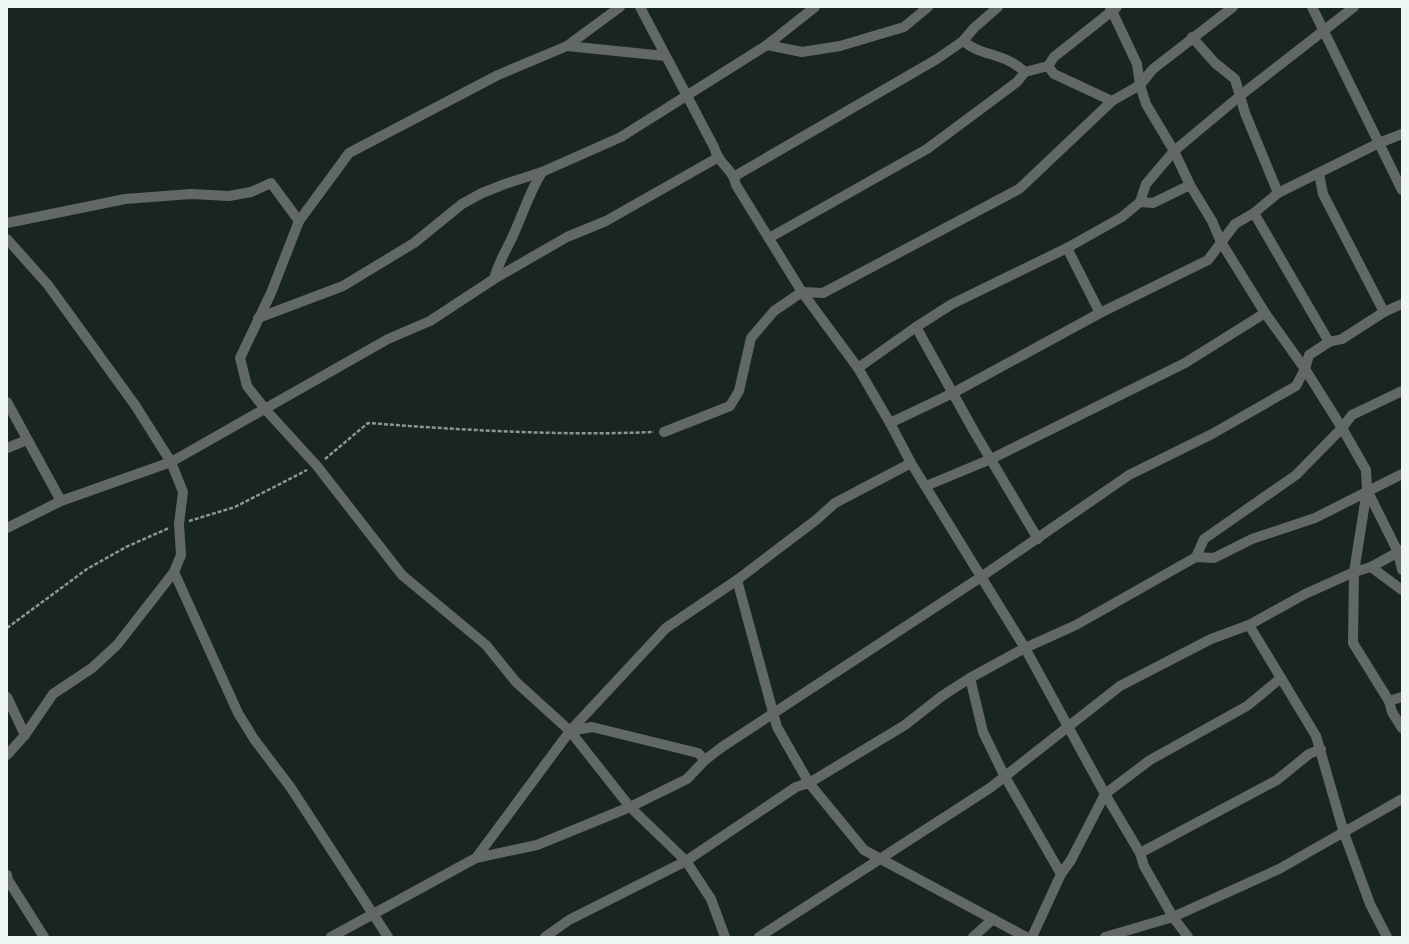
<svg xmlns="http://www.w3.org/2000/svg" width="1409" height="944" viewBox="0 0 1409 944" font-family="'Space Grotesk',sans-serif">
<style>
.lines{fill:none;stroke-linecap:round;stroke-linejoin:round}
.path{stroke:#8c9794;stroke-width:2.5;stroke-dasharray:4 2;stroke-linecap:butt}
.minor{stroke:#616865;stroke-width:10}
</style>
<rect width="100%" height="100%" fill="#182521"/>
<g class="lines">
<g class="path">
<path d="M325 459 368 423C463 430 558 436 654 432"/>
<polyline points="189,521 235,507 307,470"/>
<polyline points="7,628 87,569 126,547 169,528"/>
</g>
<g class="minor">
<polyline points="620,7 567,46 498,75 349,153 299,221 271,293 240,358 247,386 265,409 317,466 402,575 486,645 516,682 570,731 630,807 686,861 711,899 725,937"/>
<path d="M640 7 714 147C719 166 733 168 736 185L802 292 858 368 890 423 911 463 1025 648 1105 794 1140 853 1144 866 1173 917 1188 937"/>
<polyline points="1110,7 1137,64 1140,85 1146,104 1174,151 1190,185 1212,221 1221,242 1265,313 1305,369 1342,428 1366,470 1367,490 1354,572 1353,643 1389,701 1392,712 1402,728"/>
<polyline points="1312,7 1402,190"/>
<polyline points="1192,37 1215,63 1235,79 1245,113 1278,193"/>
<path d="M963 41C982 57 1004 52 1025 72"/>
<polyline points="767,45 802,52 840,46 904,27 928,7"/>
<polyline points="567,46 665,56"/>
<polyline points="1048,66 1054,74 1112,101"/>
<polyline points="1319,174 1323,194 1384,312"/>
<polyline points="735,176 937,59 963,41 974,28 998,7"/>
<polyline points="1140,202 1153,203 1190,185"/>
<polyline points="1254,213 1329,342"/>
<polyline points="7,223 125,199 191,194 229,196 251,192 271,183 299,221"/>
<polyline points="769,238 927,149 1017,82 1025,72 1048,66 1054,57 1117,7"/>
<polyline points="7,239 48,285 135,405 171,462 183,492 179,524 181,555 174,572 117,645 92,668 53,694 25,735 7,755"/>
<polyline points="1067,248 1100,313"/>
<path d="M494 279C499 260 508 248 515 231 524 211 530 191 542 172"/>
<polyline points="258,318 343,286 414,243 462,204 482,193 505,184 542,172 621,137 767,45 815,7"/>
<polyline points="916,327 975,433 1038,539"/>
<polyline points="858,368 916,327 952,304 1067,248 1122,217 1140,202 1146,184 1174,151 1241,95 1354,7"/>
<polyline points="7,402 61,501 171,462 388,339 430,321 494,279 567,237 606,221 717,158"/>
<polyline points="890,423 953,393 1100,313 1208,260 1235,224 1254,213 1278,193 1379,143 1402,134"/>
<polyline points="664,432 730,406 739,391 751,338 774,311 802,292 823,293 1019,189 1112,101 1140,85 1153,69 1233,7"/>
<polyline points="7,448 27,440"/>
<polyline points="926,486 991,459 1185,363 1265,313"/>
<polyline points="1367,490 1398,552 1402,570"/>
<polyline points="7,528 61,501"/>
<polyline points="1196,557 1204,539 1296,475 1342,428 1352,415 1402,391"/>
<polyline points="1371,567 1402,590"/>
<polyline points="174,572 238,713 254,739 291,788 388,937"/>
<polyline points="737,580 777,727 809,783 864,850 1026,937"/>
<polyline points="1249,625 1316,736 1344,833 1370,904 1387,937"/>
<polyline points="970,678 983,732 1004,775 1061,874"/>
<polyline points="7,697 25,735"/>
<polyline points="1389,701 1402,697"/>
<polyline points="570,731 592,727 698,753 705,760"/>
<polyline points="1140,853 1277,780 1309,754 1321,749"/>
<polyline points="476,858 537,845 630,807 687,779 705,760 722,747 981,577 1129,475 1212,434 1296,386 1305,369 1309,355 1329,342 1342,339 1384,312 1402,304"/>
<polyline points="7,875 8,880 44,937"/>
<polyline points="331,937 476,858 570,731 666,628 737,580 816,520 835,503 911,463"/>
<polyline points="545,937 569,920 686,861 796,787 809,783 905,725 942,696 970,678 1025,648 1076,625 1196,557 1214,558 1252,539 1315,518 1402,474"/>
<polyline points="759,937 990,788 1120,686 1211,639 1249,625 1305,594 1354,572 1371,567 1402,550"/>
<polyline points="973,937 993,919"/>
<polyline points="1032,937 1061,874 1071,860 1105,794 1150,760 1247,706 1281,678"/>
<polyline points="1105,937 1173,917 1279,869 1402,799"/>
</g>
</g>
<rect width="1409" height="944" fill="none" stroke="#edf6f3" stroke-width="16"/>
</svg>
